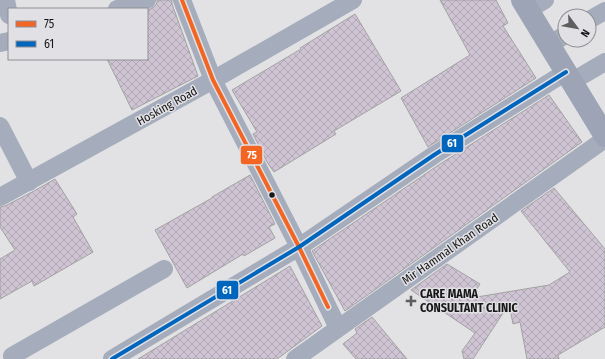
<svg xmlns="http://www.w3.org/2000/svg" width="605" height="359" viewBox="0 0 605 359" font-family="'Fira Sans Condensed',sans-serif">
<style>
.building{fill:url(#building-cross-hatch);stroke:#a2a2a3}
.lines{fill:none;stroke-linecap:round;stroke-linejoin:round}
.minor{stroke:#a5acbb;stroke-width:18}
.major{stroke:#9ca4b5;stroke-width:22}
.bus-1-casing{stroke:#e1e1e5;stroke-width:7}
.bus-2-casing{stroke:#e1e1e5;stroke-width:7}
.bus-1{stroke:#f26522;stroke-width:4}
.bus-2{stroke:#0065bd;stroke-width:4}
.bus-dot{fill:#171718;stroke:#e1e1e5;stroke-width:1.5}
.poi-dot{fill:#5e5e5f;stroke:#e1e1e5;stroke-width:1.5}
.labels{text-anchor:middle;stroke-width:3;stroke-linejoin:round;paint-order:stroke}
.street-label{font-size:12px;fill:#171718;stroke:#e1e1e5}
.poi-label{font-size:12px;font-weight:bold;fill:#171718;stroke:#e1e1e5;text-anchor:start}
.line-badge{stroke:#e1e1e5;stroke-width:1.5}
.badge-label{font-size:11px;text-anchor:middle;font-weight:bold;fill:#fff}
</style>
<defs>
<pattern id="building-cross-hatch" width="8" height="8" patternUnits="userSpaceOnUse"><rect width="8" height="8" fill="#cfc4d3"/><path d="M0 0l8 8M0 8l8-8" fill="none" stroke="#b1a8b4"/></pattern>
</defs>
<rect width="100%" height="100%" fill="#e2e2e4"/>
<g class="building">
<polygon points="157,0 172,0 172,4 198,76 132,110 107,59 147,59 147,11 154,7 157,3"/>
<polygon points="440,0 496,0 508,23 503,26 536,78 428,147 401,98 470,55"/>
<polygon points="355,14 401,91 334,131 336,134 274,172 267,162 253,134 257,132 232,90 301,49 300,48"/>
<polygon points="549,95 582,142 345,311 312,251 440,164"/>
<polygon points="250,175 275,224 269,227 275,238 244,256 243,254 187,288 155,230 212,198 212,197"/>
<polygon points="55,179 77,214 73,217 93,252 34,286 32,281 0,299 0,259 15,250 0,227 0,207 5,206 34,191"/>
<polygon points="554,188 605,249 605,327 558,355 559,359 527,359 520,322 513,324 509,304 473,359 464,359 462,351 475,333 411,290 447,264 480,284 471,298 549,285 570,272 521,211"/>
<polygon points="290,266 322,326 277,359 138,359"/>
<polygon points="372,317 407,359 356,359 343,344 357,333 355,329"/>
</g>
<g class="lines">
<g class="minor">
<polyline points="6,0 9,15"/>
<polyline points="182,0 213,80 299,247 338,328"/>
<polyline points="117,9 147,0"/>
<polyline points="528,10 545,0"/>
<polyline points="589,20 605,11"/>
<polyline points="0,43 9,41"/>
<polyline points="549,45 565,35"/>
<polyline points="571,82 605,62"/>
<polyline points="0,126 29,182"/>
<polyline points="0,197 213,80 353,0"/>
<polyline points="13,359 12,356 164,269"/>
<polyline points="112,359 299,247 434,155 566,72"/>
<polyline points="295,359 605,139"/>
</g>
<polyline class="major" points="522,0 605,136"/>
<defs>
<polyline id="bus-1" points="182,0 213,80 299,247 328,307"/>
<polyline id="bus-2" points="112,359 299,247 434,155 566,72"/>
</defs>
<use href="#bus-1" class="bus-1-casing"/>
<use href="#bus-2" class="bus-2-casing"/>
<use href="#bus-1" class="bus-1"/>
<use href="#bus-2" class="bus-2"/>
</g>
<circle class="bus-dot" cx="272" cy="195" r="3.5"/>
<path class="poi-dot" d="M409 295h4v4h4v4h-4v4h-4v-4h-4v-4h4z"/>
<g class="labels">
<g class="street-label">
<text transform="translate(167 106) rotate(-29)" y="4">Hosking Road</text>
<text transform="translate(450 249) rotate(-35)" y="4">Mir Hammal Khan Road</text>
</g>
<g class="poi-label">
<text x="420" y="298">CARE MAMA<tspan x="420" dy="14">CONSULTANT CLINIC</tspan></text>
</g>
</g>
<g class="line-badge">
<rect x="441" y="134" width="23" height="19" rx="4" fill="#0065bd"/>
<rect x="240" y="145" width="23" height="20" rx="4" fill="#f26522"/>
<rect x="216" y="280" width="23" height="20" rx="4" fill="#0065bd"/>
</g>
<g class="badge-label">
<text x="452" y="147">61</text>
<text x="252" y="159">75</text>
<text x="227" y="294">61</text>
</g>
<rect x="8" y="8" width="140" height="52" fill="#e1e1e5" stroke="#909093"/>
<rect x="16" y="21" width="20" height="6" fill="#f26522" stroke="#909093"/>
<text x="44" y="28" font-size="12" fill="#171718">75</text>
<rect x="16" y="41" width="20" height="6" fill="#0065bd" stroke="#909093"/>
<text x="44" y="48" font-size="12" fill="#171718">61</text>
<g transform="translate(577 28) rotate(122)"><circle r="19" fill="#e1e1e5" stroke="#909093"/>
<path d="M0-3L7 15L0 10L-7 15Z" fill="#5e5e5f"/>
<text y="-6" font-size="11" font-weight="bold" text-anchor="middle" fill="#171718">N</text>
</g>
</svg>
